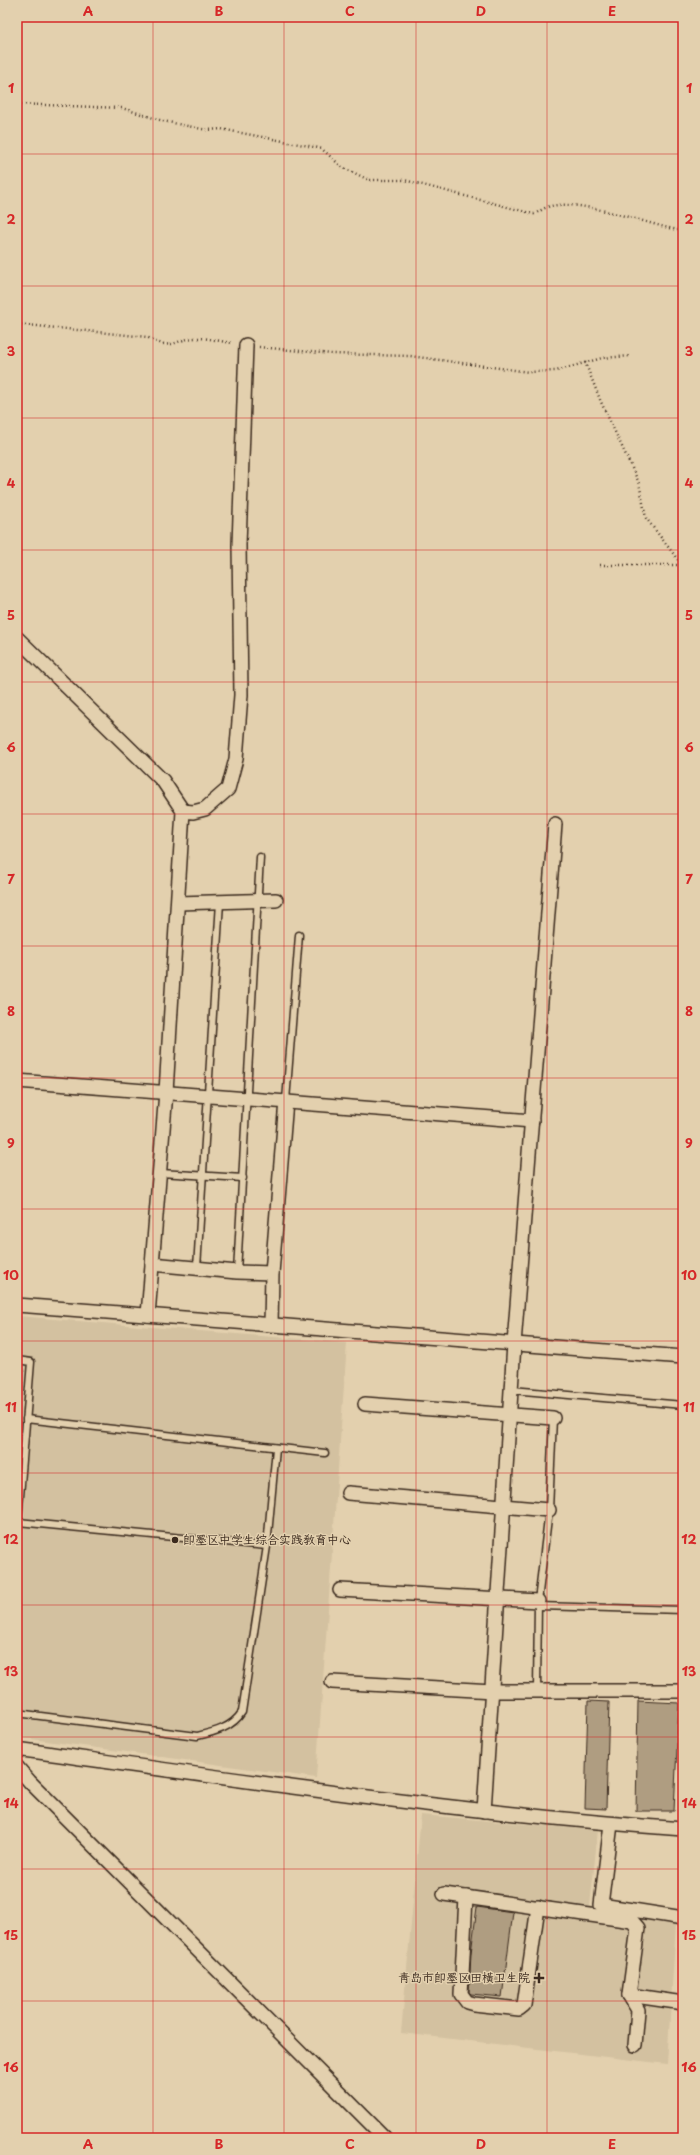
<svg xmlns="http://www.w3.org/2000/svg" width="700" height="2155" viewBox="0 0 700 2155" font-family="'Playpen Sans','LXGW WenKai TC',sans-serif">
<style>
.built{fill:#d3c1a0}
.building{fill:#af9d81;stroke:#3b2a1e}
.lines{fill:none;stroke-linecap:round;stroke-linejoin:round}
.lane-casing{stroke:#3b2a1e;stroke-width:9}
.street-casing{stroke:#3b2a1e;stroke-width:16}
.path{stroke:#3b2a1e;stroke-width:2.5;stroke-dasharray:1 3;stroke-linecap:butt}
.lane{stroke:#e3d0ae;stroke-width:6}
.street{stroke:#e3d0ae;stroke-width:13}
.grid{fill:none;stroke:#d62828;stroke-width:1;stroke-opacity:0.55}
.poi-dot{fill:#3b2a1e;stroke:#e3d0ae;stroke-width:1.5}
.labels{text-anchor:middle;stroke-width:3;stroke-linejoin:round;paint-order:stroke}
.poi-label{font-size:12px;fill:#3b2a1e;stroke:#e3d0ae;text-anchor:start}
.neatline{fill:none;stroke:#d62828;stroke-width:1.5}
.grid-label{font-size:13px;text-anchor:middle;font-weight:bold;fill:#d62828}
</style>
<rect width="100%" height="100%" fill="#e3d0ae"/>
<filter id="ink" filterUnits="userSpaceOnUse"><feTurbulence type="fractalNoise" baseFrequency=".025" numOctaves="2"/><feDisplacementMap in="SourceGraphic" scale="8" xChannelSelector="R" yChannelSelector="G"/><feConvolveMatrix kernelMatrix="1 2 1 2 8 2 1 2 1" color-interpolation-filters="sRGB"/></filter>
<g filter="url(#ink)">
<g class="built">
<polygon points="17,1316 347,1343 316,1778 17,1737"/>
<polygon points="421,1815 598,1830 590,1906 676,1923 667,2064 401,2033"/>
</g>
<g class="building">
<polygon points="588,1701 609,1702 606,1809 585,1808"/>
<polygon points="638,1701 679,1703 674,1811 636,1811"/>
<polygon points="477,1907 513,1912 502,1997 471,1994 469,1992 471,1953"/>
</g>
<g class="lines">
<defs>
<g id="lane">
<polyline points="286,1101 299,935"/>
<polyline points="160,1173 243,1178"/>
<polyline points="197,1268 220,902"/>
<polyline points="237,1272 260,857"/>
<polyline points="17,1360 31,1362 17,1533"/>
<polyline points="512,1390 683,1405"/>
<polyline points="26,1419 325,1453"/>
<polyline points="18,1522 267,1546"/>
<polyline points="538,1606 683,1610"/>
<polyline points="537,1691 538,1601 549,1510 553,1418"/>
<path d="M17 1713 197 1736C214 1732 232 1728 242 1712L267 1546 276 1448"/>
</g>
<g id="street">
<polyline points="17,638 163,781 183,811 166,1092 148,1315"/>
<polyline points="183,811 193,812 205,809 228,789 236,759 241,695 239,545 246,345"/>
<polyline points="178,903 276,900"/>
<polyline points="17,1081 532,1121"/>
<polyline points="152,1264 237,1272 272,1273"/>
<polyline points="17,1305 683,1357"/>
<polyline points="271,1325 272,1273 286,1101"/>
<polyline points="365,1404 553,1418"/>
<polyline points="348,1493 549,1510"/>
<polyline points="340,1590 538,1601"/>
<polyline points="332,1682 493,1691 683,1691"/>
<path d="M17 1749C239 1780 460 1813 683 1829"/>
<polyline points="17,1767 30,1782 385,2138"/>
<polyline points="484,1811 514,1344 555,824"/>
<polyline points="611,1824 601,1905 683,1918"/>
<polyline points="444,1894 632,1921 638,1928 629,1995 638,2010 635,2045"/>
<polyline points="466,1897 461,1994 467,2002 474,2004 519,2009 524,2005 538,1907"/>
<polyline points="629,1995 683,2003"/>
</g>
</defs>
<use href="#lane" class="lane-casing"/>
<use href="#street" class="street-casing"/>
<g class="path">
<path d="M17 104 122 108 163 121 207 130 221 129 314 147 322 149 342 167 369 180H404L534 214C539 212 545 207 551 206 583 199 648 225 683 231"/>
<path d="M17 324 147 337C175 353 173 338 198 338 209 338 222 342 233 343"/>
<polyline points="259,347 332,354 410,356 529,372 556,371 602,358 630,356"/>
<polyline points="585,362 601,402 639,483 646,518 682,565"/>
<polyline points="600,565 683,565"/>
</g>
<use href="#lane" class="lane"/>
<use href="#street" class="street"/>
</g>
</g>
<path class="grid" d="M153 17V2138M284 17V2138M416 17V2138M547 17V2138M17 154H683M17 286H683M17 418H683M17 550H683M17 682H683M17 814H683M17 946H683M17 1078H683M17 1209H683M17 1341H683M17 1473H683M17 1605H683M17 1737H683M17 1869H683M17 2001H683"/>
<g class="poi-dot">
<circle cx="175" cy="1540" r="4"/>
<path d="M537 1972h4v4h4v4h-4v4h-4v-4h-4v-4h4z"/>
</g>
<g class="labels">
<g class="poi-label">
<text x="183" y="1544">即墨区中学生综合实践教育中心</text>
<text x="530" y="1982" text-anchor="end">青岛市即墨区田横卫生院</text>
</g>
</g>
<rect width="700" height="2155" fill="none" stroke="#e3d0ae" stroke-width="44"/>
<rect x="22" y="22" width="656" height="2111" class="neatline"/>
<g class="grid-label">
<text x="88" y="16">A</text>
<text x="219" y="16">B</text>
<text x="350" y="16">C</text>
<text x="481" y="16">D</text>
<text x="612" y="16">E</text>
<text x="11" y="93">1</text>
<text x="689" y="93">1</text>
<text x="11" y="224">2</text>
<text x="689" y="224">2</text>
<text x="11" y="356">3</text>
<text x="689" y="356">3</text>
<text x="11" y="488">4</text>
<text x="689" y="488">4</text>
<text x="11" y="620">5</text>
<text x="689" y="620">5</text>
<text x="11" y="752">6</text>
<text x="689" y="752">6</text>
<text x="11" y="884">7</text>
<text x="689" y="884">7</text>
<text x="11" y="1016">8</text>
<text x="689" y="1016">8</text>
<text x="11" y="1148">9</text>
<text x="689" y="1148">9</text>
<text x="11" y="1280">10</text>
<text x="689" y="1280">10</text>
<text x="11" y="1412">11</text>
<text x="689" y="1412">11</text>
<text x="11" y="1544">12</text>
<text x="689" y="1544">12</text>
<text x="11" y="1676">13</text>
<text x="689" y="1676">13</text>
<text x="11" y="1808">14</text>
<text x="689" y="1808">14</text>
<text x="11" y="1940">15</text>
<text x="689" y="1940">15</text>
<text x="11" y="2072">16</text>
<text x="689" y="2072">16</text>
<text x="88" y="2149">A</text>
<text x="219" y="2149">B</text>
<text x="350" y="2149">C</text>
<text x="481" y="2149">D</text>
<text x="612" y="2149">E</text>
</g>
</svg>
